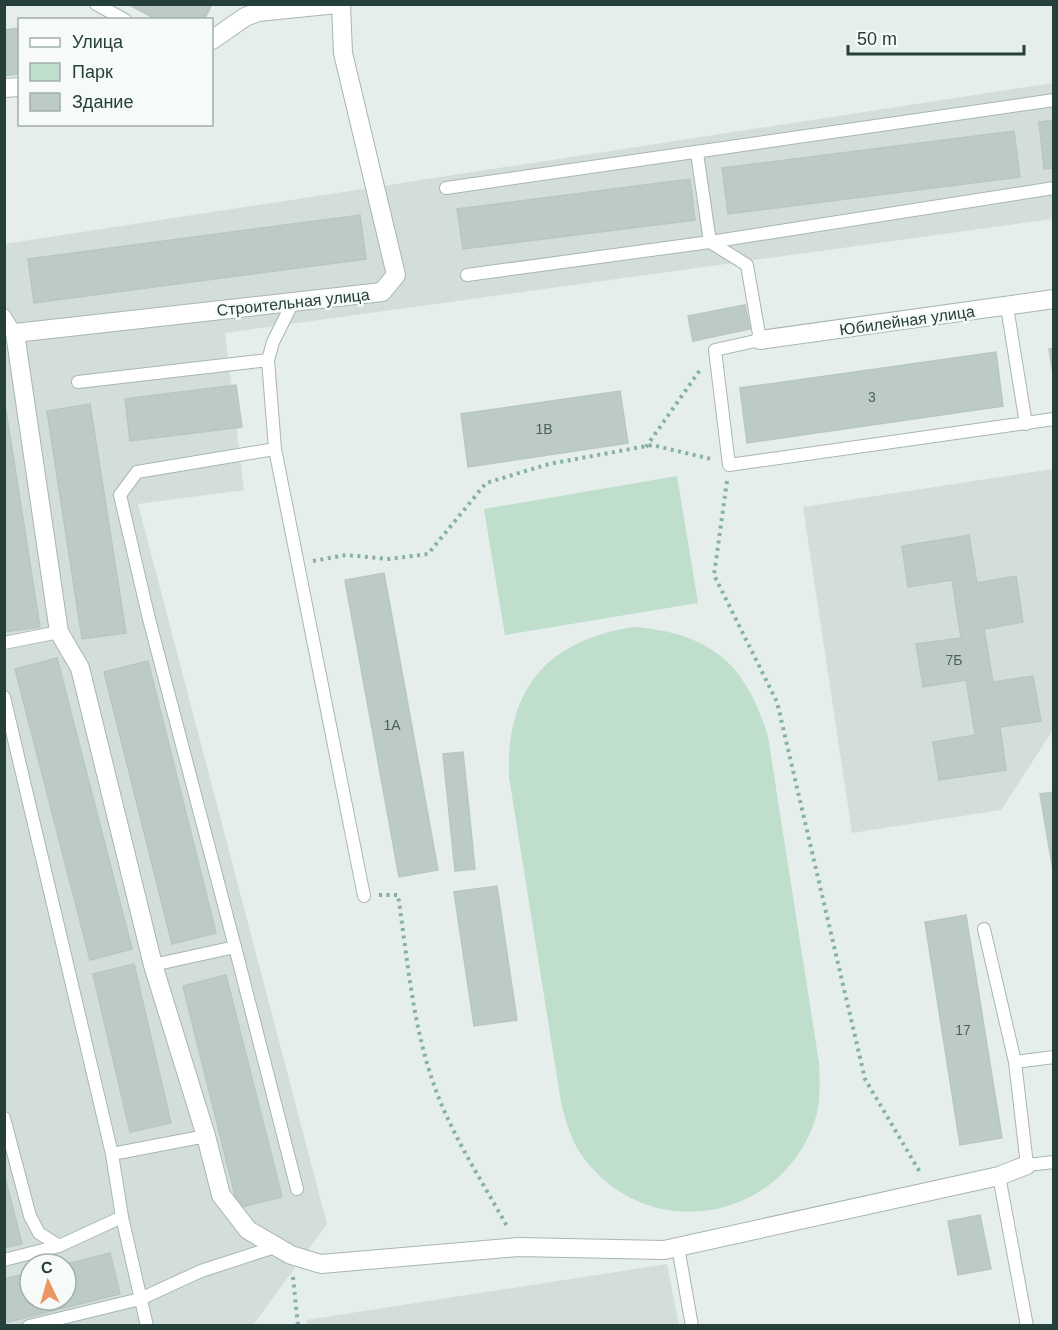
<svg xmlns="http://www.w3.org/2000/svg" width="1058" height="1330" viewBox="0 0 1058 1330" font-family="Helvetica,sans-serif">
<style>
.built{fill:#d3deda;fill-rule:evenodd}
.green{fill:#bfdecb}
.building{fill:#bdcbc7;stroke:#b8c7c3;stroke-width:1.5}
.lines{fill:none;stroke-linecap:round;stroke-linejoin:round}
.lane-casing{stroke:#a8b6b3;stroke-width:14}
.street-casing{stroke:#a8b6b3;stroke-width:20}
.path{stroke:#87b0a8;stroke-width:4;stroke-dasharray:3 4.5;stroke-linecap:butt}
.lane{stroke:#fff;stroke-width:12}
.street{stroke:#fff;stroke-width:18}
.labels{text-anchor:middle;stroke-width:5;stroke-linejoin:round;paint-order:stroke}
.number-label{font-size:14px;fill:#4b625e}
.street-label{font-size:16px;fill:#253f3b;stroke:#f6faf8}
</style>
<rect width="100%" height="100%" fill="#e5eeeb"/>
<g class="built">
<path d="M1053 83V219L225 333 244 490 138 504 327 1224 253 1325H5L4 244ZM30 1264H66V1300H30Z"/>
<polygon points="1053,469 1053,730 1001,810 852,833 803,507"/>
<polygon points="667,1264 679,1325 307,1326 306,1320"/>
</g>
<g class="green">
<polygon points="677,476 698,603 505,635 484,509"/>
<path d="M634 627C710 633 747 664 768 737L819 1063C820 1084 821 1106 813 1126 775 1223 650 1242 586 1161 572 1144 566 1123 561 1102L509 777C506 689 547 640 634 627Z"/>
</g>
<g class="building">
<polygon points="128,4 212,4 204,20 157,20"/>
<polygon points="20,28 20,74 4,76 4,30"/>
<polygon points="1054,120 1054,168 1044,169 1039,122"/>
<polygon points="1014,131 1020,177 728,214 722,168"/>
<polygon points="690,179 695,220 463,249 457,209"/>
<polygon points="360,215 366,259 34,303 28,259"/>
<polygon points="745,305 750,329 693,341 688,316"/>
<polygon points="1054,348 1054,380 1049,349"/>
<polygon points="996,352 1003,406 747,443 740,388"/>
<polygon points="236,385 242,427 130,441 125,399"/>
<polygon points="620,391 628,443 468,467 461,414"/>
<polygon points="4,398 40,627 4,632"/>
<polygon points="90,404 126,633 82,639 47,411"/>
<polygon points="969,535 977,583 1016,576 1023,622 984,629 993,682 1033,676 1041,721 1000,727 1006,770 939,780 933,742 975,735 966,680 923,687 916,644 961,638 952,580 908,587 902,546"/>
<polygon points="384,573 438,870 399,877 345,580"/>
<polygon points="57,658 132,949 90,960 15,669"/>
<polygon points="148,661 216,933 172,944 104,672"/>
<polygon points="463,752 475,869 455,871 443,754"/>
<polygon points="1054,792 1054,876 1040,794"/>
<polygon points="497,886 517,1020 474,1026 454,892"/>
<polygon points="966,915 1002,1138 960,1145 925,922"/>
<polygon points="134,964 171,1123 130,1132 93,974"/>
<polygon points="226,975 282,1197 238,1208 183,986"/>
<polygon points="4,1173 22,1244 4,1248"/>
<polygon points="980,1215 991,1269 958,1275 948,1221"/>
<polygon points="110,1253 120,1294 4,1323 4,1279 30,1273 30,1300 66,1300 66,1264"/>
</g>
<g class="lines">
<defs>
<g id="lane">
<polyline points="96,4 125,20"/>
<polyline points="697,153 710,242 747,265 760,340 715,350 729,465 1054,419"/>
<polyline points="446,188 1054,100"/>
<polyline points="467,275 710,242 1054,188"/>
<polyline points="293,302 273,342 268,360 275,449 364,896"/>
<polyline points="1007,307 1026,424"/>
<polyline points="4,315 15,333"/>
<polyline points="78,382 268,360"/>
<polyline points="4,643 59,632"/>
<polyline points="4,697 112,1154 206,1136"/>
<polyline points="984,929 1015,1062"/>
<polyline points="235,947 297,1189"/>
<polyline points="153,965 235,947 149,619 120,495 137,472 275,449"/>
<polyline points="1054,1057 1015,1062 1027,1165 1054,1162"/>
<polyline points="4,1118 30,1216 39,1233 59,1246 122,1217 147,1326"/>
<polyline points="112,1154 122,1217"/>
<polyline points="999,1176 1027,1326"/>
<polyline points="678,1247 692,1326"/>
<polyline points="4,1260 59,1246"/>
<polyline points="29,1326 140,1299 201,1271 275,1247"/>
</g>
<g id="street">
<polyline points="341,4 343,53 396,275 382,292 15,333 59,632 80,668 153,965 206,1136 221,1195 248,1230 291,1255 321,1264 518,1247 664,1250 999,1176 1027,1165"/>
<polyline points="212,40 245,17 258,12 337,4"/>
<polyline points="4,88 20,87"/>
<polyline points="760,340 1054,299"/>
</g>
</defs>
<use href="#lane" class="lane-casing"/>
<use href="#street" class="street-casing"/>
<g class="path">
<polyline points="646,447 700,370"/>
<polyline points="727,481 714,575 777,702 865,1079 921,1174"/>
<polyline points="313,561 346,555 389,559 428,554 486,483 549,464 652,445 711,459"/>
<path d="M379 895H398C407 955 412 1019 431 1076 448 1130 481 1179 508 1228"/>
<polyline points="293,1277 298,1326"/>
</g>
<use href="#lane" class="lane"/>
<use href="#street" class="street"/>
</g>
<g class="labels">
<g class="number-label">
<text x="872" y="402">3</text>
<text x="544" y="434">1В</text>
<text x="954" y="665">7Б</text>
<text x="392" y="730">1А</text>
<text x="963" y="1035">17</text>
</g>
<g class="street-label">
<text transform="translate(293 302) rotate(-6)" y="6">Строительная улица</text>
<text transform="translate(907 320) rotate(-8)" y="6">Юбилейная улица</text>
</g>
</g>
<rect width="1058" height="1330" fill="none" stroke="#253f3b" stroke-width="12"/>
<rect x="18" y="18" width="195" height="108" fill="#f6faf8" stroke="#a2afac" stroke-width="1.5"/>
<rect x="30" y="38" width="30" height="9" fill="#ffffff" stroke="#a2afac" stroke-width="1.5"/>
<text x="72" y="48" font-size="18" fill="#253f3b">Улица</text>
<rect x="30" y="63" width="30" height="18" fill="#bfdecb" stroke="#a2afac" stroke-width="1.5"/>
<text x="72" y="78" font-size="18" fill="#253f3b">Парк</text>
<rect x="30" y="93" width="30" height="18" fill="#bdcbc7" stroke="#a2afac" stroke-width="1.5"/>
<text x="72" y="108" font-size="18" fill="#253f3b">Здание</text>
<g transform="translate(48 1282) rotate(355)"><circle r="28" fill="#f6faf8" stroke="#a2afac" stroke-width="1.5"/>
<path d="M0-4.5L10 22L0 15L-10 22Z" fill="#ec9665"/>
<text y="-9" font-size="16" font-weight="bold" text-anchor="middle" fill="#253f3b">С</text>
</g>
<path d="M848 45v9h176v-9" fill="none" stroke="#253f3b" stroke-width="3"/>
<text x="857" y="45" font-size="18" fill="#253f3b" stroke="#f6faf8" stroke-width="4.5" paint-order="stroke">50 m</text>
</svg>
